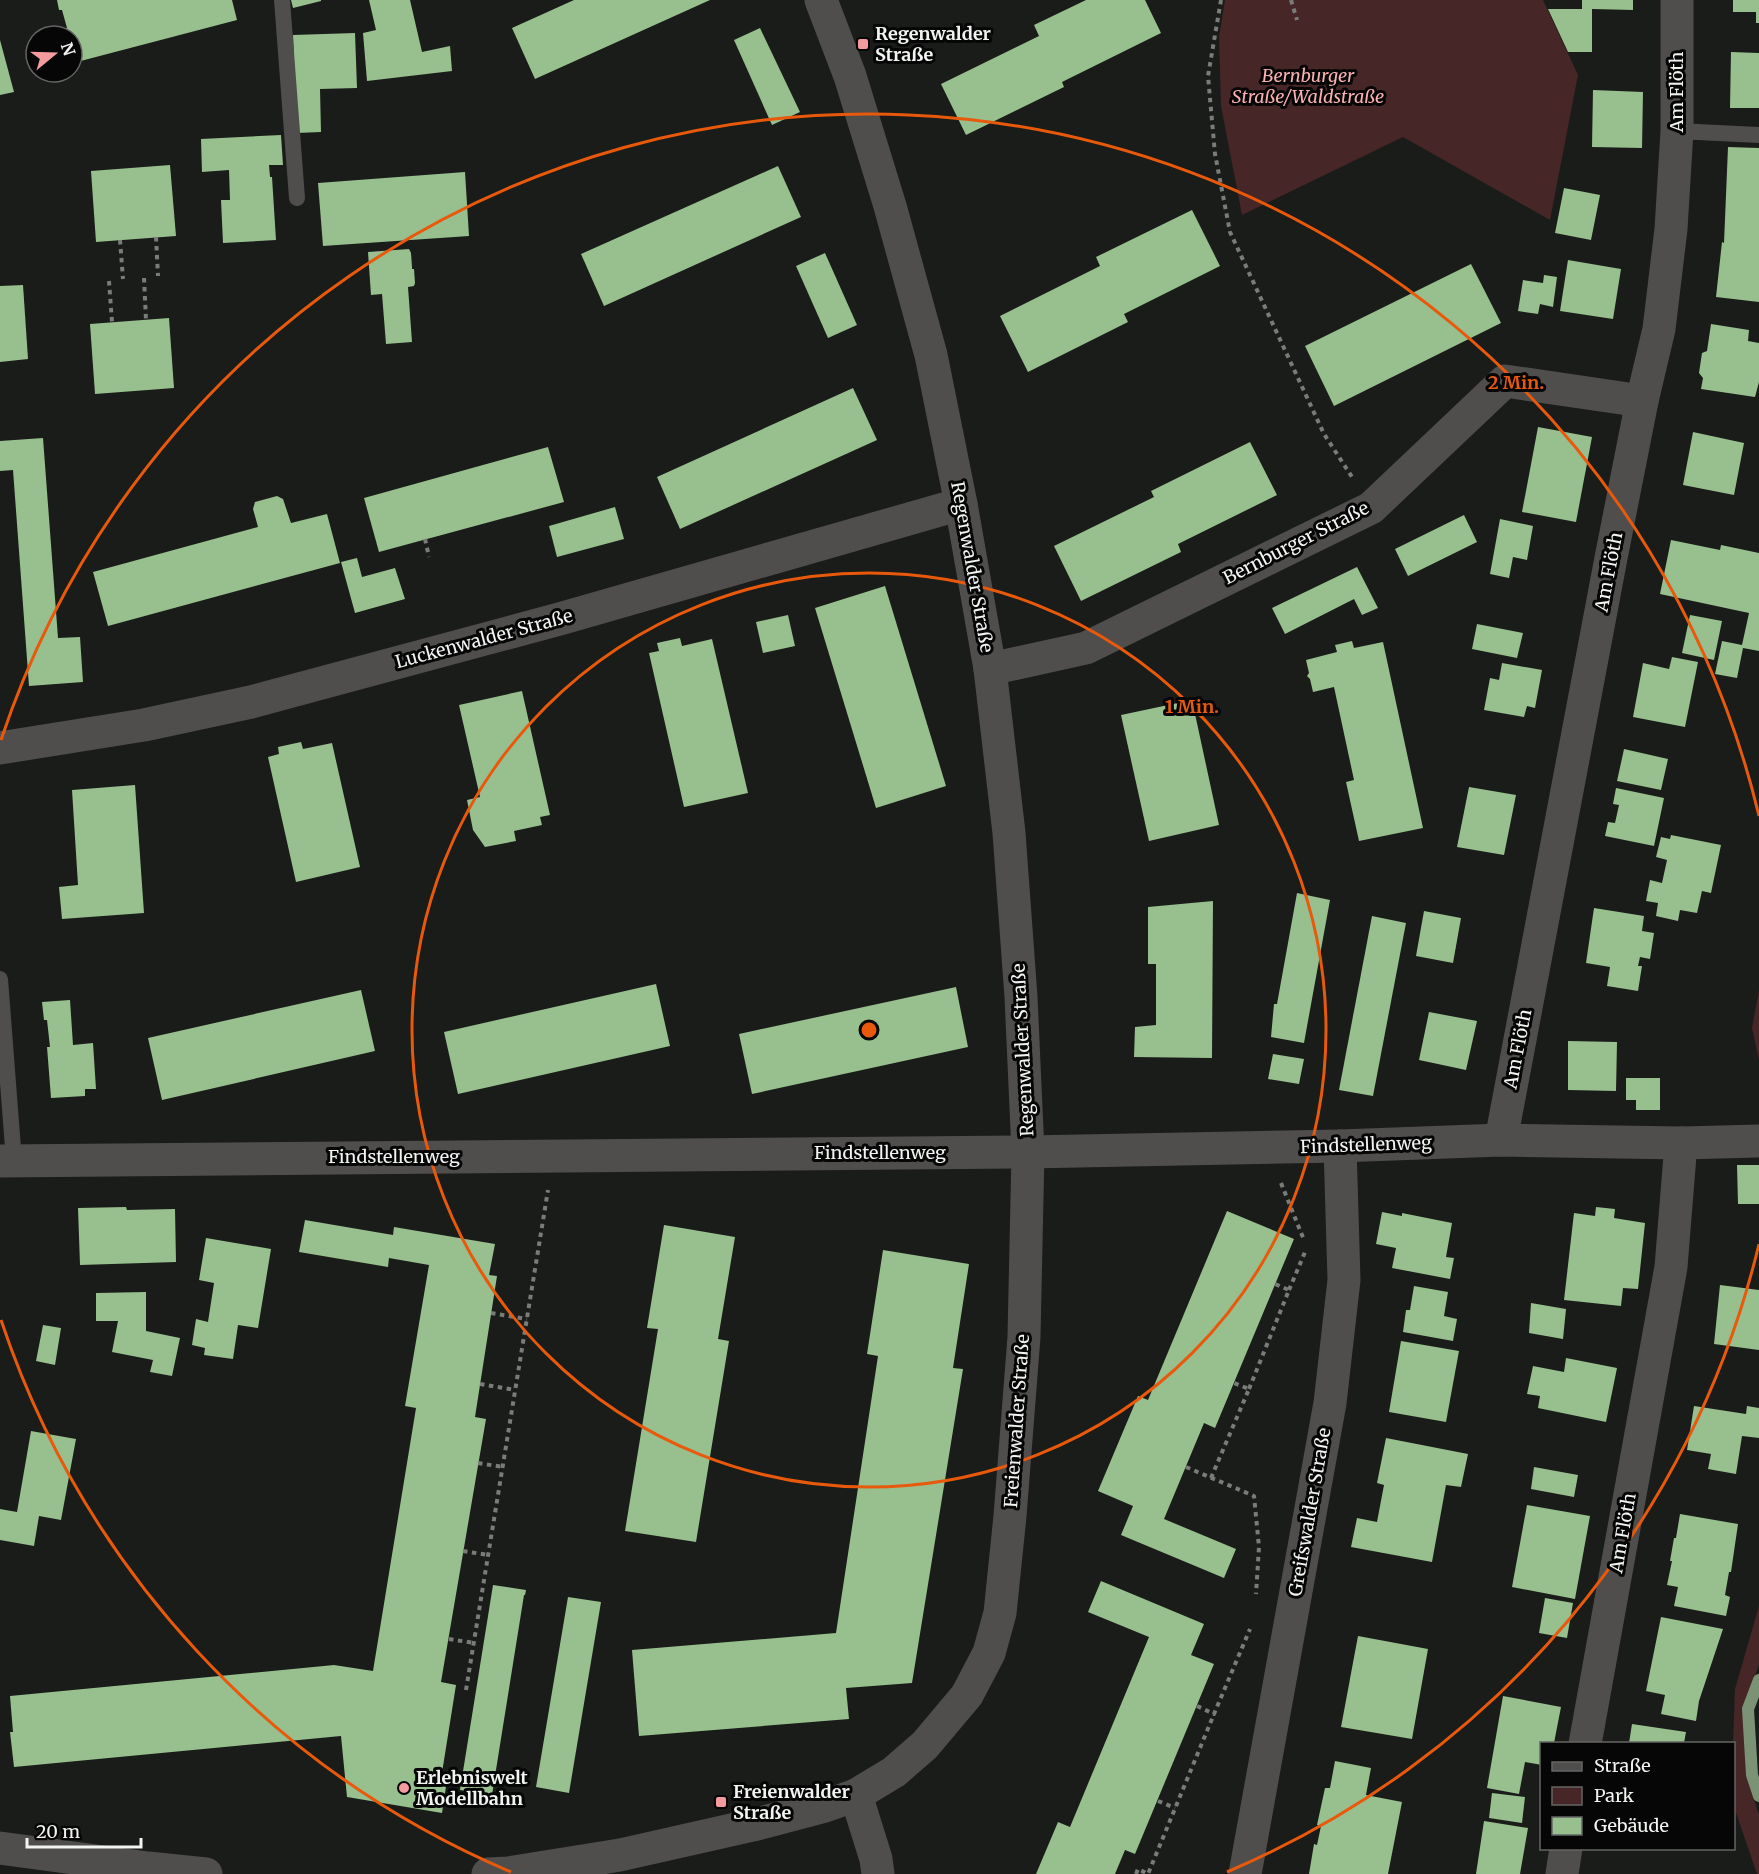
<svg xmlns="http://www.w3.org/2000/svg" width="1759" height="1874" viewBox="0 0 1759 1874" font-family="Merriweather,serif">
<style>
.green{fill:#462627}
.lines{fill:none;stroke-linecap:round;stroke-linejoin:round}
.stream{stroke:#7b9374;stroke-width:12}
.building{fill:#98bf8e}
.path{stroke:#7a7c79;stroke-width:4;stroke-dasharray:4.5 4.5;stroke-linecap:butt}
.lane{stroke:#504d4d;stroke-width:16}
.street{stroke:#504d4d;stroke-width:33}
.ring{fill:none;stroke:#e8590c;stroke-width:3}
.poi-dot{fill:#f49b9f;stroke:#050605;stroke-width:2}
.labels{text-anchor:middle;stroke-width:6;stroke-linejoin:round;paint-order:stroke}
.poi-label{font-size:18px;font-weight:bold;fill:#f2f4f2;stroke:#050605;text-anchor:start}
.park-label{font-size:18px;font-style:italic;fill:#fbb1b3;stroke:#050605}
.street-label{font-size:18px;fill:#f2f4f2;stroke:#050605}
.centre{fill:#e8590c;stroke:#050605;stroke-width:3}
.ring-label{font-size:18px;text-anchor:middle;font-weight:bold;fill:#e8590c;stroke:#050605;stroke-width:6;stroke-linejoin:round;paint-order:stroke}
</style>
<rect width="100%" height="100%" fill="#191c18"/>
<g class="green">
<polygon points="1225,0 1543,0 1578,75 1550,220 1403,137 1242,215 1221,106 1219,37"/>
<polygon points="1759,990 1759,1060 1752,1028"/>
<polygon points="1759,1606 1759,1664 1744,1709 1746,1776 1759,1815 1759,1874 1757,1874 1734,1807 1733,1743 1735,1689"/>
</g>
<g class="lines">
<polyline class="stream" points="1759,1680 1748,1709 1752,1775 1759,1796"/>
</g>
<g class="building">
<polygon points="57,0 232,0 237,20 73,63 72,36 66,36 64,29 67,28 62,10 59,10"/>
<polygon points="291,0 321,0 321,1 293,8"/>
<polygon points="369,0 410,0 422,52 450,46 452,71 367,81 363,33 376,30"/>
<polygon points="574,0 710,0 535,79 512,28"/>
<polygon points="1086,0 1145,0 1161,33 1062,82 1064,87 966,135 941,84 1039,36 1034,25"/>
<polygon points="1582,0 1633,0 1633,10 1592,9 1592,52 1568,52 1548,9 1582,9"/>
<polygon points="1733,0 1759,0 1759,23 1756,23 1756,12 1733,12"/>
<polygon points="760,28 800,112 772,125 734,40"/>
<polygon points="355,33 357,88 320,89 321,132 297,133 293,35"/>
<polygon points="0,40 14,92 0,95"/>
<polygon points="1731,52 1759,53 1759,108 1730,108"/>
<polygon points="1593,90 1643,92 1642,148 1592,147"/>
<polygon points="281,135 283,165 269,165 270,177 272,177 276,240 223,243 221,200 230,200 229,170 202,172 201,139"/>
<polygon points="1728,147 1759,148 1759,302 1716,297 1722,242 1724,243"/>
<polygon points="170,165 176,236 96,242 91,171"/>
<polygon points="778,166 801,217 604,306 581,254"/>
<polygon points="465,172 469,236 323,246 318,183"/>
<polygon points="1564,188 1600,195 1591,240 1555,233"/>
<polygon points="1192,210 1220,266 1124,314 1128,322 1028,372 1000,316 1100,266 1096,257"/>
<polygon points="409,249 411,253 412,267 412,269 414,269 415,283 414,286 408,287 412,342 386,344 382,294 371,295 368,252"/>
<polygon points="825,253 857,325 828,338 796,266"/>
<polygon points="1568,260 1621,269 1613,319 1560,311"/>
<polygon points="1471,264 1501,323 1334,406 1305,346"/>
<polygon points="1544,275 1557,277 1553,307 1540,304 1538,314 1518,311 1523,280 1543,283"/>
<polygon points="23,285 28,359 0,362 0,286"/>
<polygon points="169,318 174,388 95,394 90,324"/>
<polygon points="1711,324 1749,330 1748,341 1759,343 1759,382 1755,397 1701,389 1703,378 1699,373 1702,353 1707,351"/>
<polygon points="853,388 877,440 680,529 657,477"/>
<polygon points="1538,427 1592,437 1576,522 1522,512"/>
<polygon points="1693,432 1744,443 1734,495 1683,485"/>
<polygon points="43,438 58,638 80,637 83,682 29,686 13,470 0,471 0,441"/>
<polygon points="1250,442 1277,495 1178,544 1181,552 1081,601 1054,546 1154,497 1151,491"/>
<polygon points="548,447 564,502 379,552 364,498"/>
<polygon points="277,496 283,499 291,523 327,514 340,563 108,626 93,572 258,527 253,509 255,502"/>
<polygon points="615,507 624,539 557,557 549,526"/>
<polygon points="1464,515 1477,542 1408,576 1395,549"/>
<polygon points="1500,519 1533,526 1527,560 1513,557 1509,578 1490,574"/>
<polygon points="1671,540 1720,550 1721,545 1759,553 1759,651 1743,648 1737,678 1715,674 1722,641 1742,645 1749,613 1660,594"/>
<polygon points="357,558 362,577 395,568 405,599 355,613 341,562"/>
<polygon points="1357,567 1378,608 1362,615 1354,599 1285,634 1272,608"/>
<polygon points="885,586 946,786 876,808 815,608"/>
<polygon points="788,615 795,646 763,653 756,622"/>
<polygon points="1690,615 1722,621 1714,660 1682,653"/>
<polygon points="1477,624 1523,633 1517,658 1472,649"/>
<polygon points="680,638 682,646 712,639 748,793 684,807 649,653 659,651 657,643"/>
<polygon points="1352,641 1354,648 1383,642 1423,828 1359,841 1346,782 1354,780 1334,687 1313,692 1310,679 1307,676 1309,673 1306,660 1337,652 1335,645"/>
<polygon points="1672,657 1698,662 1685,727 1633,717 1643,663 1669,669"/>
<polygon points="1502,663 1542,670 1535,708 1527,706 1524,717 1484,710 1490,678 1499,680"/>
<polygon points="522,691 550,815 540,817 542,825 514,831 516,841 485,847 473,830 467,800 480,797 459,705"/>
<polygon points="1192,700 1219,825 1149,841 1121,715"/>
<polygon points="301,742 303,749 332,743 360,867 296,882 268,757 279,754 278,747"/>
<polygon points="1624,749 1668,759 1661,790 1617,781"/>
<polygon points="135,785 144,913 62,919 59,887 78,885 72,790"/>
<polygon points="1469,787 1516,795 1504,855 1457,847"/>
<polygon points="1616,788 1664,798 1654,846 1605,836 1608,822 1615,823 1619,805 1613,804"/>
<polygon points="1671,835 1721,845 1711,893 1702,891 1697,913 1680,910 1678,921 1656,916 1658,903 1646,901 1650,880 1662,883 1667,860 1656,857 1661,837 1670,839"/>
<polygon points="1297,893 1330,900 1304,1043 1271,1037 1274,1004 1277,1004"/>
<polygon points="1213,901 1212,1058 1134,1057 1135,1027 1156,1025 1156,964 1148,964 1148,907"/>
<polygon points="1594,908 1644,916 1642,931 1654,933 1650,959 1640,957 1638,966 1642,966 1638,991 1607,986 1610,967 1586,963"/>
<polygon points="1424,911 1461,918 1453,963 1416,956"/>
<polygon points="1372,916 1406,923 1373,1096 1339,1090"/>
<polygon points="656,984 670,1046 458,1094 444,1032"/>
<polygon points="956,987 968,1047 752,1094 739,1034"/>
<polygon points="361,990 375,1051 162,1100 148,1038"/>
<polygon points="70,1000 73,1045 93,1043 96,1089 85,1089 85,1096 51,1098 47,1047 50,1047 47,1020 44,1020 42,1002"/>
<polygon points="1429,1012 1477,1021 1466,1070 1419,1060"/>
<polygon points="1568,1041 1617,1042 1616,1091 1568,1090"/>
<polygon points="1273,1054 1304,1059 1299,1084 1268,1079"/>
<polygon points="1626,1078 1660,1078 1660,1110 1636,1110 1636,1100 1626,1100"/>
<polygon points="1737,1165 1759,1165 1759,1204 1738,1204"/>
<polygon points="126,1207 127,1210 175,1209 176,1262 80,1265 78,1208"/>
<polygon points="1596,1207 1615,1209 1614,1218 1645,1223 1638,1289 1623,1288 1621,1306 1564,1300 1574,1213 1595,1216"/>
<polygon points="1227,1211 1294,1239 1215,1428 1204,1423 1164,1519 1236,1549 1224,1578 1121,1535 1133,1506 1098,1491 1138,1396 1148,1400"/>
<polygon points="1382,1212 1402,1216 1402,1213 1452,1223 1446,1257 1454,1258 1450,1279 1392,1268 1396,1248 1376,1244"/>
<polygon points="305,1220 393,1235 394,1227 495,1244 489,1275 497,1276 475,1417 486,1419 441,1682 456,1685 441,1779 447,1780 442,1813 347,1797 341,1736 14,1767 10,1732 13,1732 10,1696 334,1665 373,1671 416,1408 405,1406 429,1265 389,1258 388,1267 299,1252"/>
<polygon points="664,1225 735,1237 718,1339 729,1341 696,1542 625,1531 658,1329 647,1328"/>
<polygon points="206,1238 271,1249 258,1328 238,1325 233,1359 204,1355 205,1348 192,1345 196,1319 208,1322 214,1283 199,1280"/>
<polygon points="883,1250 969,1264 953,1368 963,1369 912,1683 846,1688 849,1719 639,1736 632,1650 836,1633 878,1356 867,1354"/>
<polygon points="1720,1285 1759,1290 1759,1350 1714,1344"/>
<polygon points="1414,1286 1448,1292 1444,1316 1457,1319 1453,1341 1403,1332 1406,1310 1410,1310"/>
<polygon points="146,1292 146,1331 180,1338 172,1376 150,1372 153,1360 112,1352 118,1321 96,1321 96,1293"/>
<polygon points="1531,1303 1566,1309 1563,1339 1529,1333"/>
<polygon points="43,1325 61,1328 55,1365 36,1361"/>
<polygon points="1401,1341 1459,1351 1446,1422 1389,1412"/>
<polygon points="1566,1358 1617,1368 1606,1422 1538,1408 1540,1396 1527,1394 1533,1366 1564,1372"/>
<polygon points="1694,1406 1746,1414 1747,1406 1759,1408 1759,1438 1742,1436 1736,1474 1708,1469 1711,1454 1687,1450"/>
<polygon points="31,1431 76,1439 61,1520 39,1516 34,1546 0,1540 0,1509 17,1512"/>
<polygon points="1386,1438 1468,1454 1461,1487 1446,1485 1432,1562 1351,1547 1357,1518 1377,1522 1384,1485 1377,1483"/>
<polygon points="1534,1467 1578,1475 1574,1497 1531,1489"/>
<polygon points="1527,1505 1590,1516 1575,1599 1512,1587"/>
<polygon points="1680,1514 1738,1524 1731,1572 1729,1572 1725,1595 1730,1597 1726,1616 1674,1606 1678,1587 1667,1585 1672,1561 1670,1561 1674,1538 1676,1538"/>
<polygon points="1101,1581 1204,1624 1191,1655 1214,1664 1135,1854 1125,1850 1115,1874 1036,1874 1058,1822 1070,1827 1149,1637 1088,1612"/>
<polygon points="493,1585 526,1590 525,1595 524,1595 492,1795 460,1790"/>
<polygon points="568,1597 601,1602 569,1793 536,1787"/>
<polygon points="1545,1598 1573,1603 1567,1638 1539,1633"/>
<polygon points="1661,1617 1723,1629 1699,1701 1696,1721 1661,1714 1665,1695 1646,1691"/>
<polygon points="1358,1636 1428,1649 1412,1739 1341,1727"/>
<polygon points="1503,1696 1561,1707 1554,1743 1542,1744 1542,1765 1525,1762 1519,1794 1487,1788"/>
<polygon points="1632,1724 1686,1732 1684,1743 1629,1743"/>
<polygon points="1335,1761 1371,1768 1366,1795 1402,1802 1388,1874 1309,1874 1314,1844 1317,1845 1321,1826 1317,1825 1325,1788 1330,1788"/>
<polygon points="1492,1793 1525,1797 1522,1823 1489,1818"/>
<polygon points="1484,1821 1528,1828 1520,1874 1476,1874"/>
</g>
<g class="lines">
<g class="path">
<polyline points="1221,0 1208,76 1215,154 1230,232 1324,434 1352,477"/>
<polyline points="1291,0 1297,20"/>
<polyline points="156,237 158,276"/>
<polyline points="120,240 123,279"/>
<polyline points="144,278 146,320"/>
<polyline points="109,281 112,322"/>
<polyline points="425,539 429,557"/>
<polyline points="1281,1183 1304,1240"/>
<polyline points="1289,1290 1305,1252"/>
<polyline points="491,1313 527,1319"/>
<polyline points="480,1384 515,1390"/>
<polyline points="1249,1389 1289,1290 1275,1284"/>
<polyline points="478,1463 503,1467"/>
<polyline points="1186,1467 1254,1496 1259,1547 1256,1594"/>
<polyline points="1211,1478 1249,1389 1234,1383"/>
<polyline points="463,1551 488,1555"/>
<polyline points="449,1639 474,1643"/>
<polyline points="466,1690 548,1190"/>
<polyline points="1197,1706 1214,1714 1250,1629"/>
<polyline points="1158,1801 1175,1808"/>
<polyline points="1136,1874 1138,1869 1148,1874 1214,1714"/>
</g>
<g class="lane">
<polyline points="282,0 297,198"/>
<polyline points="1677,131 1759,135"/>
<polyline points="0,979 14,1161"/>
</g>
<g class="street">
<polyline points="990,669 1086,648 1371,508 1505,381 1642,401"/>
<polyline points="0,748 144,725 251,702 563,618 961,504"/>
<polyline points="1501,1140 1611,558 1642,401 1659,329 1671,229 1677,131 1677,0"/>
<polyline points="0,1161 1028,1152 1340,1146 1501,1140 1681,1143 1759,1141"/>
<polyline points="1585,1744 1671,1267 1681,1143"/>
<polyline points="856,1795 876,1859 878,1874"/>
<polyline points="0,1848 148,1868 206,1874"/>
<polyline points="488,1874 508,1873 620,1855 753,1825 825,1806 856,1795 894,1772 925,1745 967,1695 989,1653 1000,1613 1010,1516 1024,1337 1028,1152 1021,997 1009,833 990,669 961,504 931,355 890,206 850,76 821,0"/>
<polyline points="1245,1874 1330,1403 1344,1280 1340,1146"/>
<polyline points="1562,1874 1566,1848"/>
</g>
</g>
<g class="ring">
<circle cx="869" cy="1030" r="457"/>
<path d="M1759 1244A915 915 0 0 1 1227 1872M511 1872A915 915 0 0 1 1 1320M1 740A915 915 0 0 1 1759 816"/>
</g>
<g class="poi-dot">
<rect x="857" y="38" width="12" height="12" rx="3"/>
<circle cx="404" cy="1788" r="6"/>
<rect x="715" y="1796" width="12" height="12" rx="3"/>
</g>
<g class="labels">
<g class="poi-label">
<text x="875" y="40">Regenwalder<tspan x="875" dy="21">Straße</tspan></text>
<text x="416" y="1784">Erlebniswelt<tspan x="416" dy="21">Modellbahn</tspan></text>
<text x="733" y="1798">Freienwalder<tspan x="733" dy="21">Straße</tspan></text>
</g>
<g class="park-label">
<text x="1308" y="82">Bernburger<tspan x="1308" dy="21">Straße/Waldstraße</tspan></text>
</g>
<g class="street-label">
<text transform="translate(1677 92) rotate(-90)" y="6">Am Flöth</text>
<text transform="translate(1296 543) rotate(-27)" y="6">Bernburger Straße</text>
<text transform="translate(972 567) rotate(80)" y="6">Regenwalder Straße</text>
<text transform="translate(1609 572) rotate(-79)" y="6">Am Flöth</text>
<text transform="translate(484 639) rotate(-15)" y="6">Luckenwalder Straße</text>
<text transform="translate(1518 1049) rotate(-79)" y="6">Am Flöth</text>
<text transform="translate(1023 1050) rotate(-93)" y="6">Regenwalder Straße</text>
<text transform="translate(1366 1145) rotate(-2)" y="6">Findstellenweg</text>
<text x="880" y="1159">Findstellenweg</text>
<text x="394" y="1163">Findstellenweg</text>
<text transform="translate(1017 1421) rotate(-86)" y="6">Freienwalder Straße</text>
<text transform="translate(1310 1512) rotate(-80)" y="6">Greifswalder Straße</text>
<text transform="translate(1623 1533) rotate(-80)" y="6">Am Flöth</text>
</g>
</g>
<circle cx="869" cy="1030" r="9" class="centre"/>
<g class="ring-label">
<text x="1516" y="389">2 Min.</text>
<text x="1192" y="713">1 Min.</text>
</g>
<rect x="1540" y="1742" width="195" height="108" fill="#050605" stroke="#646564" stroke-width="1.5"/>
<rect x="1552" y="1762" width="30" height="9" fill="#504d4d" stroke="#646564" stroke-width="1.5"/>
<text x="1594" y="1772" font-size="18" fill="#f2f4f2">Straße</text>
<rect x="1552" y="1787" width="30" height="18" fill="#462627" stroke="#646564" stroke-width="1.5"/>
<text x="1594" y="1802" font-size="18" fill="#f2f4f2">Park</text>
<rect x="1552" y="1817" width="30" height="18" fill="#98bf8e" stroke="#646564" stroke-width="1.5"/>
<text x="1594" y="1832" font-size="18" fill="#f2f4f2">Gebäude</text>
<g transform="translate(54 54) rotate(71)"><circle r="28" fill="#050605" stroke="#646564" stroke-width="1.5"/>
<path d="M0-4.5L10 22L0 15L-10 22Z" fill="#f49b9f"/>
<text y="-9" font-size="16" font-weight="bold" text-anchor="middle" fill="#f2f4f2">N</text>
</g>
<path d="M27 1838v9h114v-9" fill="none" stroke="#f2f4f2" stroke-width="3"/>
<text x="36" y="1838" font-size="18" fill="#f2f4f2" stroke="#050605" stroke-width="4.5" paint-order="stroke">20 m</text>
</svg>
